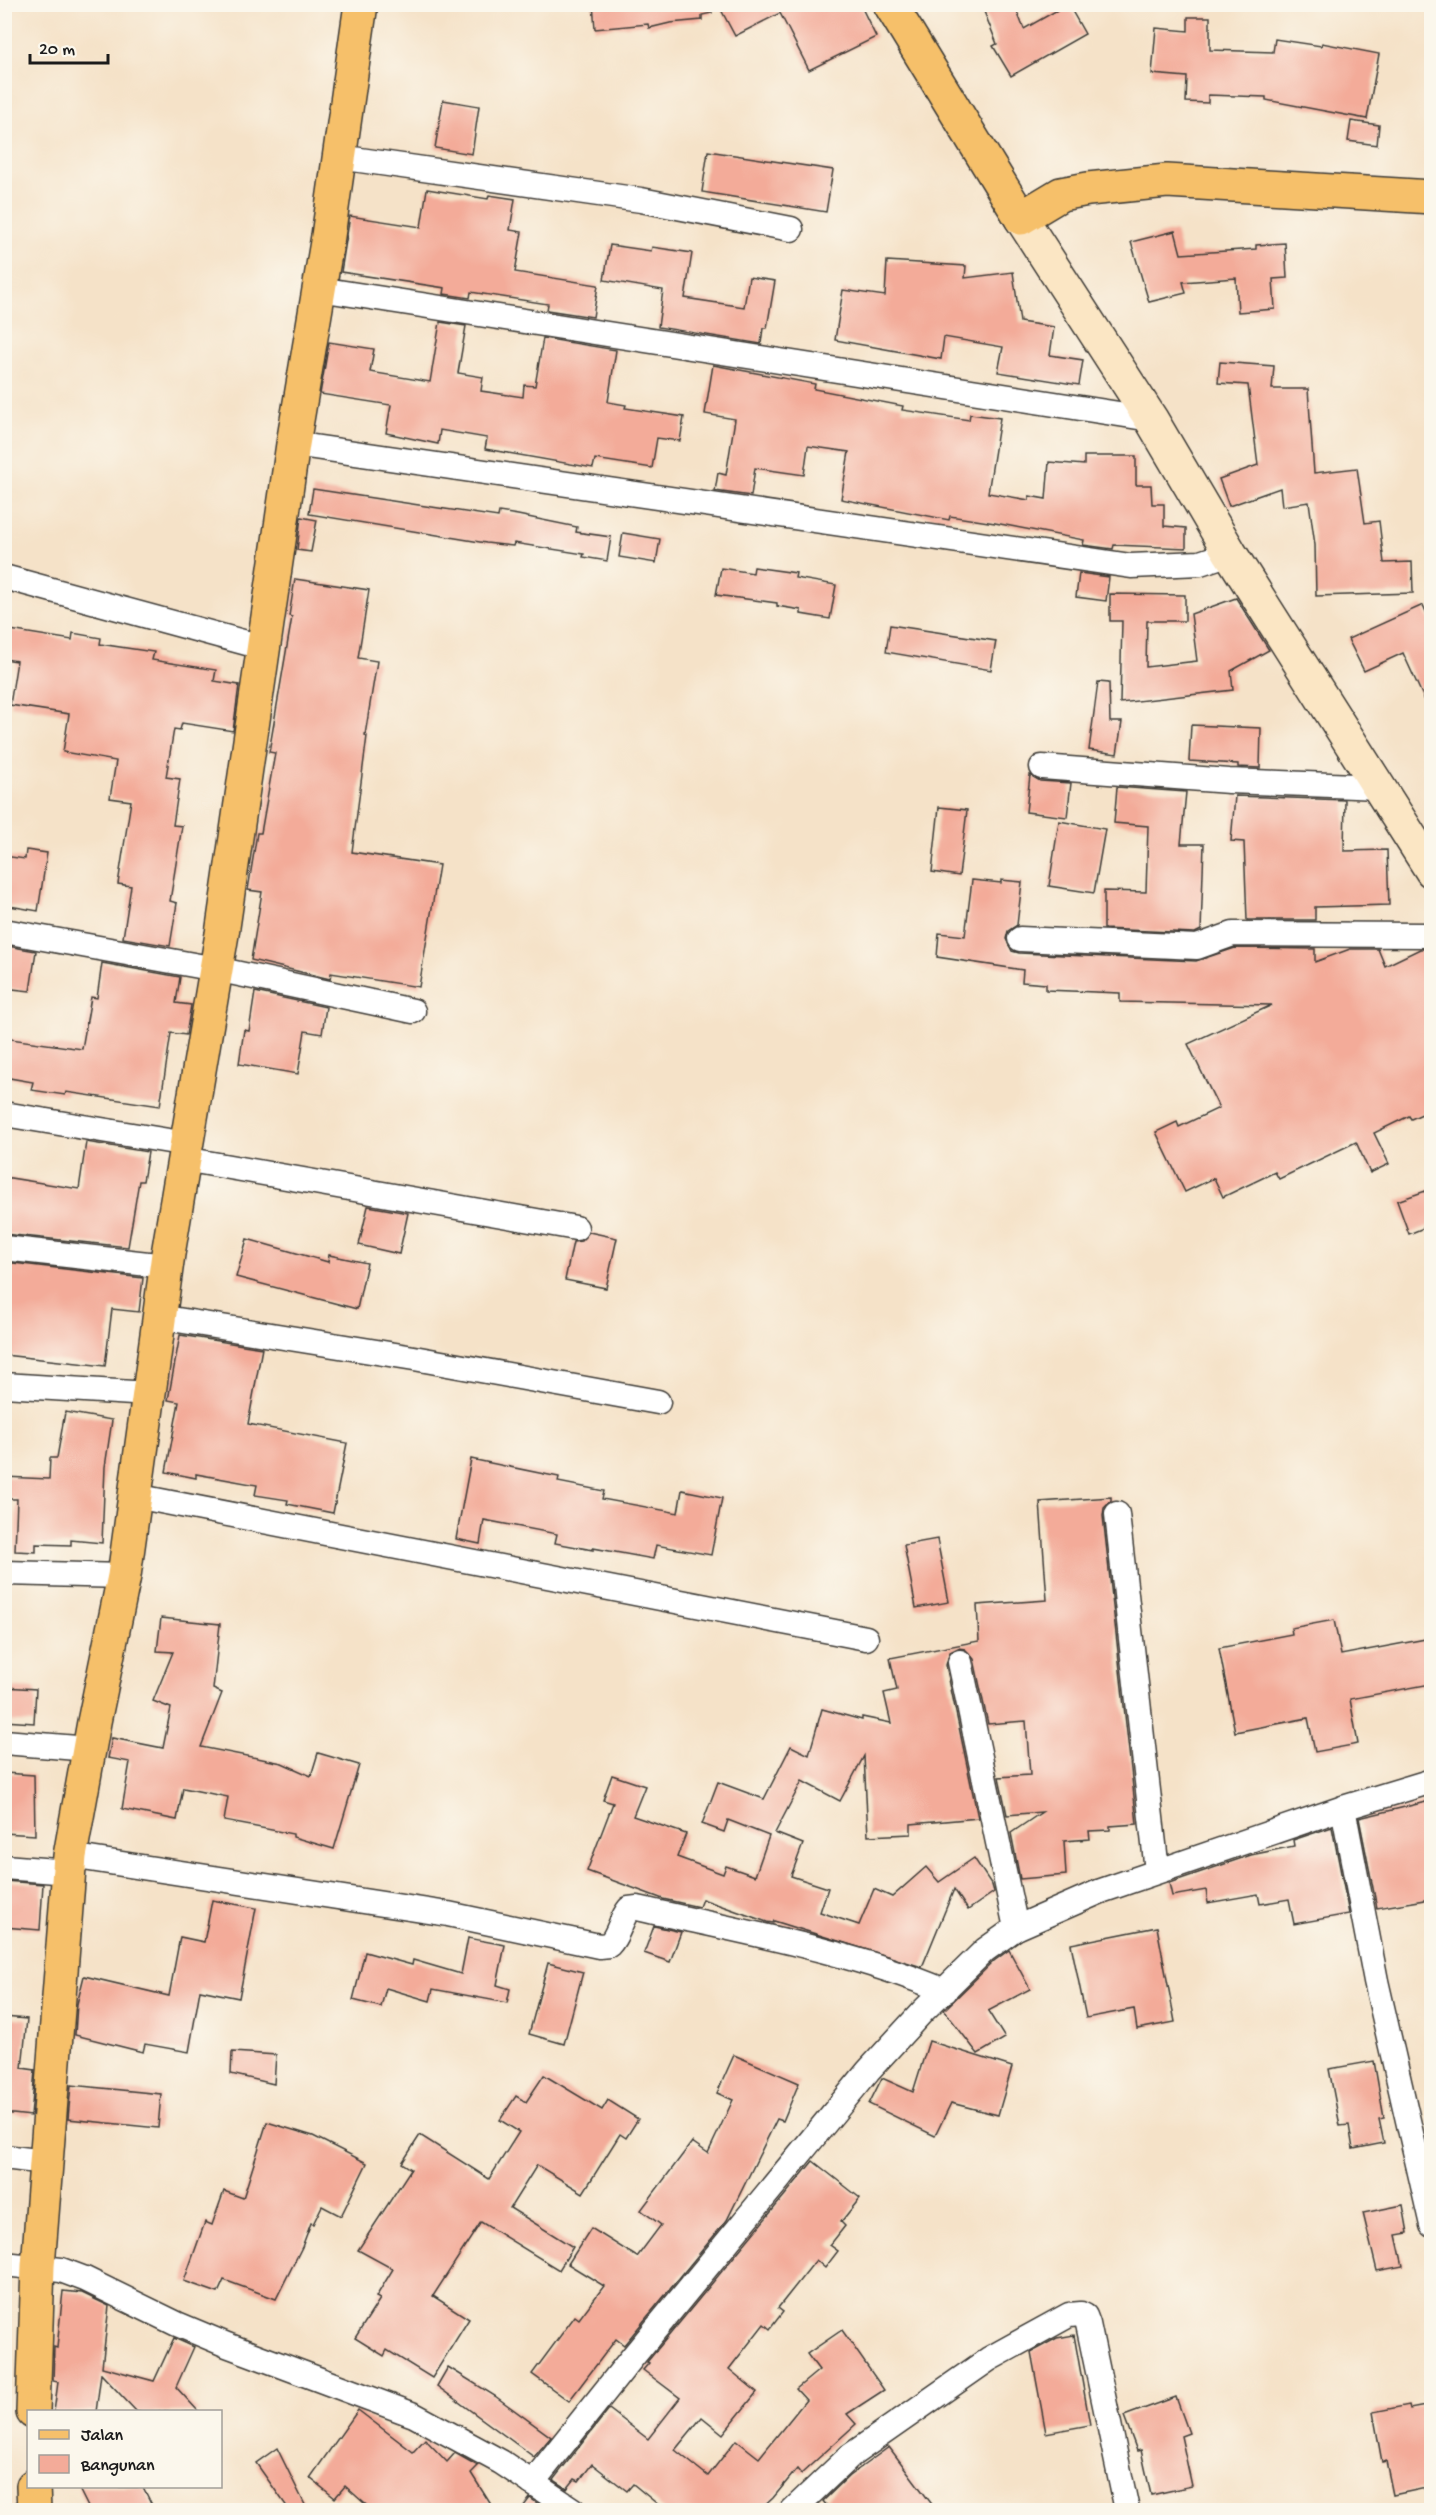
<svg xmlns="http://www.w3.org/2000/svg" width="1436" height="2515" viewBox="0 0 1436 2515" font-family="'Gochi Hand',sans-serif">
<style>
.building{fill:#f3ab99}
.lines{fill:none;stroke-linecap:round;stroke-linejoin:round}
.street-casing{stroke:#3d3a36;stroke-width:27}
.secondary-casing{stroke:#3d3a36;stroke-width:36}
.primary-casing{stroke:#3d3a36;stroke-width:36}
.street{stroke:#fff;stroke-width:24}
.secondary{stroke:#fbe6c4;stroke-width:33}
.primary{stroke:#f6c06b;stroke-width:33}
</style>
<rect width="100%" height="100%" fill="#fbf7ec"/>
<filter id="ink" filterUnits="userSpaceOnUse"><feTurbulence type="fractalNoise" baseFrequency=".0167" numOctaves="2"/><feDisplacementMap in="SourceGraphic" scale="12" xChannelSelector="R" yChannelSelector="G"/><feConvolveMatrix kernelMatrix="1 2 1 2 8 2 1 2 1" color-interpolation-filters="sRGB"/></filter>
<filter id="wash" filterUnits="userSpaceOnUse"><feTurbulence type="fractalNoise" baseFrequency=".008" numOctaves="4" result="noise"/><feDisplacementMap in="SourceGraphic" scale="24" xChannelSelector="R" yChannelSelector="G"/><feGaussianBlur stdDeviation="1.35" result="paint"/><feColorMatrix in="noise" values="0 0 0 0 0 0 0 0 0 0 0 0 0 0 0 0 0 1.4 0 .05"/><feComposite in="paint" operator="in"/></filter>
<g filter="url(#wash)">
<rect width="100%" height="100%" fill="#f5e2c8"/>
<g id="blocks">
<g class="building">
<polygon points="593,4 711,4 712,13 702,15 702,20 670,23 649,28 648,24 595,29"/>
<polygon points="718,4 860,4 876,37 809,70 780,13 735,36"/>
<polygon points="981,4 1014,4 1024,29 1068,4 1085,34 1011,76 993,46 997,44"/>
<polygon points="1188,17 1210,17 1210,50 1273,52 1275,39 1321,46 1322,43 1379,54 1367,119 1266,100 1266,97 1208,95 1208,103 1186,102 1187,77 1152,74 1156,28 1188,31"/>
<polygon points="443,100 479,106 472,154 435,148"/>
<polygon points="1351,121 1379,125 1377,145 1348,141"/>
<polygon points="708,151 833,170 826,212 702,192"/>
<polygon points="427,189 488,199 489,195 515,199 510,230 522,232 515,272 598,285 593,317 547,310 548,304 471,292 470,298 444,294 445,288 341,272 350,216 421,227"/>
<polygon points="1175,231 1181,254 1256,249 1256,245 1285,243 1287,278 1273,279 1275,309 1238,312 1236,278 1183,282 1186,293 1149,302 1131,242"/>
<polygon points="610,245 651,251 652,247 692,253 685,298 744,307 749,277 775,281 767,328 763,328 761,344 658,327 663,290 604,280"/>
<polygon points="887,261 966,266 965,278 1013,272 1020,322 1054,327 1050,355 1083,360 1079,385 998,372 1003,347 944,337 941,359 835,340 843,290 885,296"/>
<polygon points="440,322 466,326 458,373 483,377 481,391 523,397 524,385 535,386 543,338 616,350 608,402 626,405 625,408 684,417 680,441 657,438 652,468 595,459 593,468 485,449 487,438 440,430 438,444 386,433 391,405 320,394 329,342 374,349 370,372 430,382"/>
<polygon points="1220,362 1274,366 1272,389 1308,389 1314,473 1357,468 1365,523 1379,521 1384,563 1412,562 1413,593 1316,596 1315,545 1309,502 1282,506 1280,488 1229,506 1219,479 1258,465 1248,385 1218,383"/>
<polygon points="713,365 815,384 814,389 903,406 902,410 969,420 970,414 1000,418 988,493 1029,500 1029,496 1046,499 1049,462 1084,465 1084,456 1136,456 1136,485 1151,485 1152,504 1164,504 1164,526 1186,528 1186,548 1114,545 1113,549 1083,545 1084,540 995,523 950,516 949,520 841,499 849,452 808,446 804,475 755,468 751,496 715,491 718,473 726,475 735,419 705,414"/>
<polygon points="313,489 498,517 499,512 518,515 577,527 576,532 611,537 607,561 583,557 584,554 514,543 513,546 486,543 309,514"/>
<polygon points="301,517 317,520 311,552 297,550"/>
<polygon points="623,533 660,539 656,563 619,557"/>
<polygon points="754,567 796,573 795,578 836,585 830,619 801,614 801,610 777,606 777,603 716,595 721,568 753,573"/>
<polygon points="1079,573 1109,577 1106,601 1076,597"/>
<polygon points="295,579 369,590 358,658 377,661 365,735 367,736 352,852 439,865 419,987 331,973 330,979 251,960 262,892 248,890 257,833 261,833 275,753 269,752 292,617 289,616"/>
<polygon points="1110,594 1185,595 1185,621 1147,621 1146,667 1197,661 1191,614 1236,598 1269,650 1231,671 1233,690 1120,703 1122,621 1110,621"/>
<polygon points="1423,605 1431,623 1431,714 1403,653 1364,671 1348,639"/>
<polygon points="890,625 996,641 991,670 886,652"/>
<polygon points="4,629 72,640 73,633 101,638 100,644 154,652 152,660 216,670 214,681 239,685 233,731 182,723 180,730 174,729 166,777 180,779 173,825 182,826 170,901 177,903 170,946 123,938 131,886 118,884 131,801 110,798 116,761 63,752 69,714 10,705 17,661 4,659"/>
<polygon points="1098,682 1109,683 1110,722 1122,722 1117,754 1089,750"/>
<polygon points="1191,725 1261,728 1260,768 1238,767 1238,764 1189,761"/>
<polygon points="1030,775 1040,781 1071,783 1067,817 1026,812"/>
<polygon points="1117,787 1186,792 1181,844 1204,844 1201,930 1195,933 1104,929 1104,891 1146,892 1148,826 1114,823"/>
<polygon points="1235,796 1345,800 1344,851 1387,850 1389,905 1315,907 1315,920 1247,920 1244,842 1231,841"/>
<polygon points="939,807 967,810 959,876 932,872"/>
<polygon points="1059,821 1105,829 1094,893 1049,886"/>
<polygon points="26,850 47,853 38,911 4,905 4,856 25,859"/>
<polygon points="972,880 1001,883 1001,880 1022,882 1017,925 1008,931 1006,939 1012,951 1019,953 1196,961 1235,948 1315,949 1315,962 1350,949 1378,949 1385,966 1420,949 1431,949 1431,1110 1411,1119 1409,1116 1374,1133 1389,1164 1370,1173 1356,1142 1279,1179 1275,1172 1223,1197 1214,1178 1185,1192 1156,1132 1177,1122 1179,1127 1219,1108 1188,1044 1272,1005 1120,1002 1120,993 1046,990 1046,984 1022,982 1023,970 937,957 939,933 965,936"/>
<polygon points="7,946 36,951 30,991 4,988"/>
<polygon points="102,963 180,977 176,1003 191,1005 186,1035 171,1033 160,1106 66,1092 65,1095 31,1090 33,1082 4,1077 4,1038 82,1049 91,997 97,998"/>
<polygon points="255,992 326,1007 322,1034 305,1031 298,1074 239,1064 244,1030 249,1031"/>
<polygon points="86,1142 148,1152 143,1181 139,1181 128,1247 4,1234 4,1177 79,1189"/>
<polygon points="1431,1189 1431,1225 1409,1234 1397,1201"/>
<polygon points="368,1206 408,1213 399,1254 359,1245"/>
<polygon points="589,1232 617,1238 606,1288 565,1280 573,1242 581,1241"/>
<polygon points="247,1239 328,1262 329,1255 367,1263 357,1309 236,1277"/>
<polygon points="4,1262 143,1278 139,1312 112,1309 105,1366 4,1355"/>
<polygon points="180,1335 262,1348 248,1424 347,1443 333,1513 287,1504 288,1500 255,1495 257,1485 196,1474 196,1478 166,1472 179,1402 168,1400"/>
<polygon points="65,1412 112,1420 105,1467 102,1543 71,1540 71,1545 36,1544 36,1552 15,1551 17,1499 4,1499 4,1477 49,1479 50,1458 57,1458"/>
<polygon points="471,1459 559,1477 558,1482 604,1491 602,1499 678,1513 682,1490 722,1498 711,1555 656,1545 653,1559 593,1548 593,1550 555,1543 557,1534 484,1520 480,1544 456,1539"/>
<polygon points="1111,1497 1111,1501 1104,1508 1103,1516 1137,1824 1110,1826 1110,1830 1089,1831 1090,1839 1064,1841 1066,1875 1020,1879 1011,1833 1042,1812 1007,1815 999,1777 1030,1775 1026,1721 988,1724 974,1659 965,1649 958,1648 950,1652 946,1665 978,1818 911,1824 911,1834 868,1836 864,1756 840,1801 802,1781 775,1833 803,1844 791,1876 828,1888 820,1912 859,1925 874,1889 892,1897 926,1867 939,1882 974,1858 992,1885 994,1892 968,1910 954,1889 922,1967 774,1921 773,1923 767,1922 702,1899 699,1907 663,1899 587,1871 613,1803 603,1800 612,1775 645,1786 633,1816 686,1834 677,1857 723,1874 726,1866 755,1876 769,1836 728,1820 724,1832 702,1824 718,1782 764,1799 791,1746 809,1755 822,1709 862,1720 862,1717 891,1723 884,1693 897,1690 890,1658 979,1641 977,1605 1047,1600 1040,1502"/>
<polygon points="937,1539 949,1602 916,1608 904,1545"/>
<polygon points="161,1618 220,1624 213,1689 222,1693 201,1747 282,1763 311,1776 318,1753 359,1765 334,1849 293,1837 293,1834 224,1821 228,1797 183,1788 177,1820 122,1809 130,1762 108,1758 112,1738 163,1748 171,1708 153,1701 173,1652 157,1651"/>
<polygon points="1334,1620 1341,1655 1431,1638 1431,1684 1350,1699 1358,1744 1315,1752 1308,1718 1235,1732 1219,1648 1292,1634 1291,1628"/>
<polygon points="4,1687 36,1689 34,1723 4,1721"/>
<polygon points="4,1773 34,1775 35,1835 4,1833"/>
<polygon points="1426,1802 1427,1805 1431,1804 1431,1899 1377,1908 1359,1818"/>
<polygon points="1332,1827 1349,1914 1294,1924 1289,1899 1260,1904 1258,1894 1208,1903 1206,1890 1172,1896 1169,1883 1251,1855 1294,1846 1293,1840"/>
<polygon points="4,1881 43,1884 40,1930 4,1927"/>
<polygon points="212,1900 256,1908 239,1998 200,1990 189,2052 145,2044 143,2052 75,2035 77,2004 84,1976 169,1996 180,1937 204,1942"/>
<polygon points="654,1926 681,1932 670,1962 644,1953"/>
<polygon points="1157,1927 1175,2022 1137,2029 1134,2009 1086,2018 1071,1944"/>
<polygon points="468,1938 505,1945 497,1985 510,1989 507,2003 433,1989 430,2001 386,1988 381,2007 353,2000 365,1952 412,1965 413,1960 461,1974"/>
<polygon points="1009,1950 1030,1989 988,2011 1005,2038 978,2054 944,2010 994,1961"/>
<polygon points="548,1963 583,1972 564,2044 529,2034"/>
<polygon points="4,2017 27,2019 22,2068 35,2070 31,2116 4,2113"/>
<polygon points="929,2041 1012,2067 998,2115 951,2103 935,2136 869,2104 882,2078 913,2092"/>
<polygon points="232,2052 276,2055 274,2084 231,2074"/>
<polygon points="734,2055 799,2083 783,2121 777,2119 727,2220 624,2345 616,2339 569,2401 532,2374 575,2316 579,2319 604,2286 568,2264 591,2228 637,2257 661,2225 641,2210 692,2142 708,2153 733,2100 717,2093"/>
<polygon points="1374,2061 1384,2118 1379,2119 1384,2143 1353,2149 1349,2125 1340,2126 1329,2069"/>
<polygon points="544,2075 602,2110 608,2100 638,2119 626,2138 620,2134 583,2193 537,2165 510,2208 573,2247 559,2270 481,2222 433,2296 469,2319 432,2378 387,2350 384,2356 355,2338 380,2299 376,2297 393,2269 358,2250 411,2169 402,2163 420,2135 489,2179 519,2132 500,2120 516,2096 526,2102"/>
<polygon points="71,2085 161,2094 158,2128 68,2119"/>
<polygon points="267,2122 313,2136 367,2163 341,2216 322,2206 313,2224 311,2223 302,2247 276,2299 224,2280 218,2293 184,2281 205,2222 212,2225 224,2191 243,2198"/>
<polygon points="813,2161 860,2198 841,2222 845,2226 830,2245 838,2251 825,2268 816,2260 778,2308 783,2312 770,2329 764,2324 729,2369 757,2392 723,2434 702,2417 675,2450 708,2476 736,2440 759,2458 806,2400 796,2389 819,2370 807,2354 842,2330 884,2390 847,2414 856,2424 801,2474 797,2469 773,2498 759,2511 666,2511 633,2484 627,2491 592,2464 579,2481 575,2479 567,2489 553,2480 609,2409 648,2439 680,2398 643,2370 649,2363 647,2362"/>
<polygon points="1403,2205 1408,2233 1396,2235 1403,2266 1377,2271 1363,2213"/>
<polygon points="63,2291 82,2293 109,2306 102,2367 154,2381 174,2338 194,2347 176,2387 199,2412 137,2412 101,2374 96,2412 54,2412 58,2382 53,2381 54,2347 57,2348"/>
<polygon points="1074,2335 1090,2425 1046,2433 1031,2352 1057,2338"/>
<polygon points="448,2367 495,2396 551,2437 534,2457 437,2386"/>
<polygon points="1176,2397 1189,2433 1181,2436 1192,2486 1151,2495 1141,2450 1137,2451 1124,2416"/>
<polygon points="1409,2405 1410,2409 1431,2405 1431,2487 1393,2495 1386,2461 1382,2462 1373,2412"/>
<polygon points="358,2410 413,2452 425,2439 447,2462 455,2453 478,2466 471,2473 495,2511 373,2511 345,2486 335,2498 310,2478"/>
<polygon points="889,2447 937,2511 831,2511 823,2501 849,2476"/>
<polygon points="277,2448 308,2511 290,2511 256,2463"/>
<polygon points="78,2487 143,2487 155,2511 90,2511"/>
<polygon points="530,2498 548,2511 520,2511"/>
</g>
</g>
</g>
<g filter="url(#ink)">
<use href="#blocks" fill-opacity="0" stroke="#3d3a36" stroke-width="1.5"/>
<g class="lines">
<defs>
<g id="street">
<polyline points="339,157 641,200 791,229"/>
<polyline points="319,289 1151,419"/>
<polyline points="293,444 1131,566 1200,563 1230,553"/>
<polyline points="4,577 265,648"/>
<polyline points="1042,767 1229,781 1379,787"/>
<polyline points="4,931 216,969 413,1011"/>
<polyline points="1020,939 1197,947 1233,934 1432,935"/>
<polyline points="4,1114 187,1144"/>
<polyline points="184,1159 576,1228"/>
<polyline points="4,1248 166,1266"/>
<polyline points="159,1317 414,1358 658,1402"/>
<polyline points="4,1385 149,1394"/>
<polyline points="135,1496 866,1638"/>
<polyline points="1117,1514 1157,1871"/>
<polyline points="4,1573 124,1576"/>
<polyline points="960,1662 1016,1928"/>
<polyline points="4,1742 89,1749"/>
<polyline points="1343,1808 1376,1981 1432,2225"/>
<path d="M70 1856 448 1914 599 1946 609 1945C619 1935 620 1920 629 1909L637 1908C739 1931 848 1950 945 1991"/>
<polyline points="4,1867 69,1872"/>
<polyline points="4,2157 45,2162"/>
<polyline points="4,2264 61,2270 85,2279 177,2324 227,2345 414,2415 501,2462 573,2510"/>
<polyline points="532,2483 631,2359 868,2071 923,2011 985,1950 1016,1928 1101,1891 1343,1808 1432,1781"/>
<polyline points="793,2510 850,2456 989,2359 1069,2315 1081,2314 1085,2316 1088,2324 1127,2510"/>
</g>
<polyline id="secondary" points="1021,218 1151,419 1230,553 1432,871"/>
<g id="primary">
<polyline points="890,4 1021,218 1061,194 1088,189 1167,181 1432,197"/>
<polyline points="33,2412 38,2266 70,1856 94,1722 124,1576 168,1254 222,934 293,444 328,236 361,4"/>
<polyline points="33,2486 34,2510"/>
</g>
</defs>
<use href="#street" class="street-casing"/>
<use href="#secondary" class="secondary-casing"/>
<use href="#primary" class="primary-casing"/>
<use href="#street" class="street"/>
<use href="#secondary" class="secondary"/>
<use href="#primary" class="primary"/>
</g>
</g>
<rect width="1436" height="2515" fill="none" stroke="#fbf7ec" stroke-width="24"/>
<rect x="27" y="2410" width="195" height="78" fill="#fbf7ec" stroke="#a29f99" stroke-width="1.5"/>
<rect x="39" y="2430" width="30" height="9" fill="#f6c06b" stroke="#a29f99" stroke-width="1.5"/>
<text x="81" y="2440" font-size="18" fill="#1c1c1c">Jalan</text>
<rect x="39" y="2455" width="30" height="18" fill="#f3ab99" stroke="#a29f99" stroke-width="1.5"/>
<text x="81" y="2470" font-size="18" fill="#1c1c1c">Bangunan</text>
<path d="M30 54v9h78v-9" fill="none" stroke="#1c1c1c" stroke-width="3"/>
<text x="39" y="54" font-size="18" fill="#1c1c1c" stroke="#fbf7ec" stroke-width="4.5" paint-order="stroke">20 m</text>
</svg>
